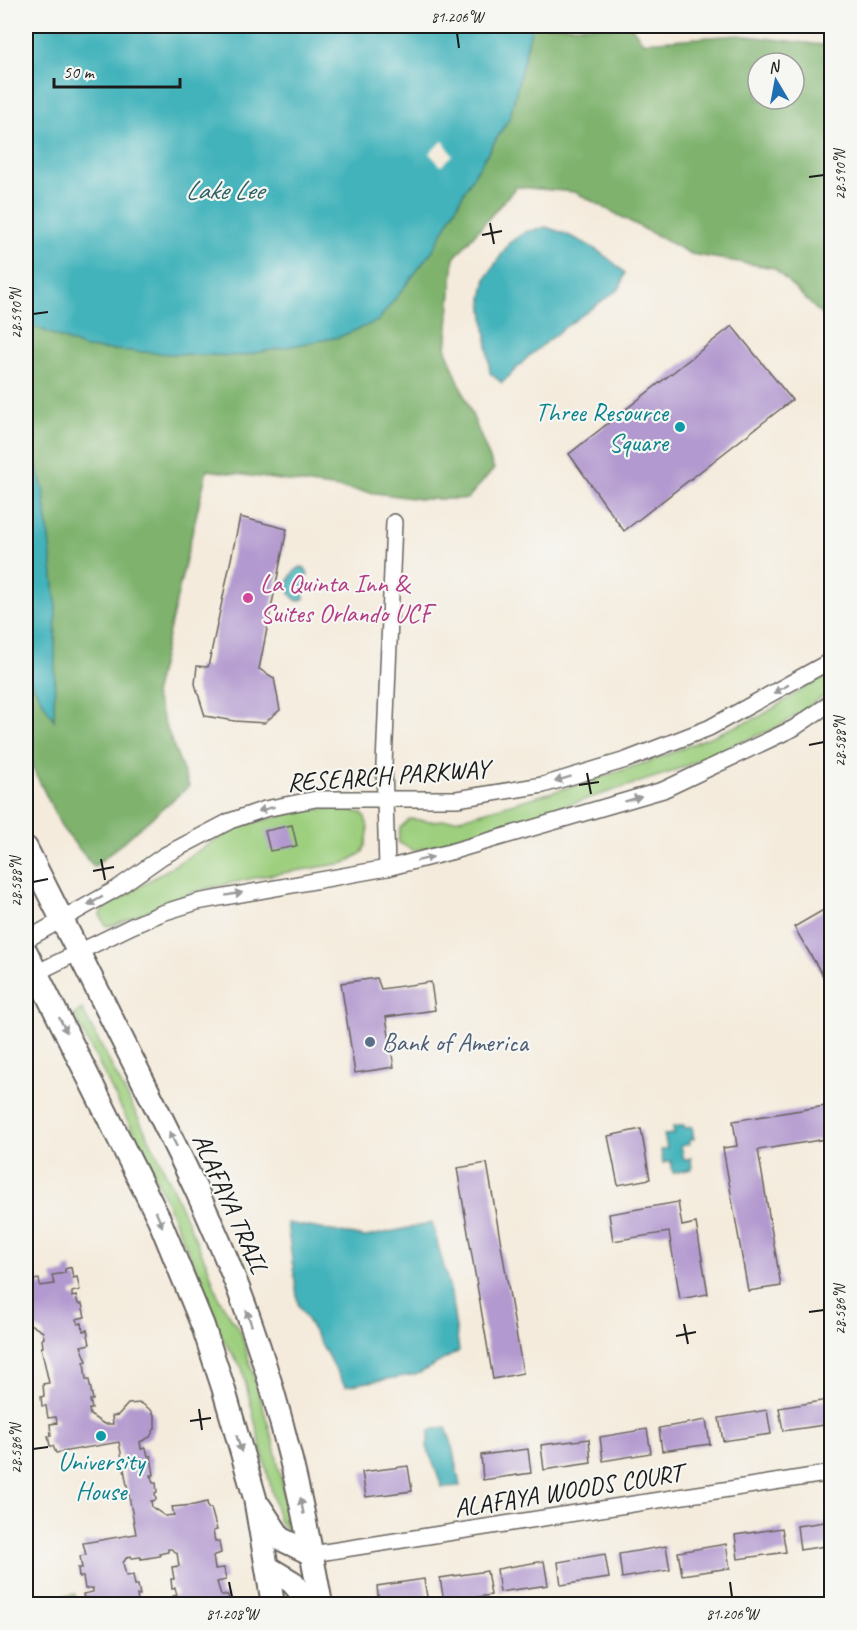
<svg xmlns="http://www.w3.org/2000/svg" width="857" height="1630" viewBox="0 0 857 1630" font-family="Caveat,sans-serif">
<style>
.green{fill:#9dcf7e;stroke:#5c764d;stroke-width:1.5}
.forest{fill:#7eb26d;stroke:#4d6744;stroke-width:1.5;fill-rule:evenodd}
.water{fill:#43b3bb;stroke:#30686c;stroke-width:1.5}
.pier{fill:#f4ebdc}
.building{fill:#b299cf}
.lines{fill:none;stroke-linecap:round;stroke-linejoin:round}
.street-casing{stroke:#68645f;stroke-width:18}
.primary-casing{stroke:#68645f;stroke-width:26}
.street{stroke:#fff;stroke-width:15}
.primary{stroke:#fff;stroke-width:22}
.oneway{fill:#999}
.ticks{fill:none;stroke:#1c1c1c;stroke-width:2}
.culture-dot{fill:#0f9aa8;stroke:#f6f6f2;stroke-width:2}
.hotel-dot{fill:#d1479c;stroke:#f6f6f2;stroke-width:2}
.service-dot{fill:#5c6f8a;stroke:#f6f6f2;stroke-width:2}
.labels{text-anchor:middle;stroke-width:4.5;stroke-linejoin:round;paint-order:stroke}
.culture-label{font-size:26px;fill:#0d838f;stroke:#f6f6f2;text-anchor:end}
.hotel-label{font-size:26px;fill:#b23c85;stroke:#f6f6f2;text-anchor:start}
.street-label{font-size:26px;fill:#1c1c1c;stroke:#f6f6f2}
.service-label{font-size:26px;fill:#4e5e75;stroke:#f6f6f2;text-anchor:start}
.water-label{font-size:27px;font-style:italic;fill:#2e6064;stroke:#f6f6f2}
.neatline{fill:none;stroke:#1c1c1c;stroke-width:2}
.ticks-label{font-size:15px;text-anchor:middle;fill:#1c1c1c}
</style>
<rect width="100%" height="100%" fill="#f6f6f2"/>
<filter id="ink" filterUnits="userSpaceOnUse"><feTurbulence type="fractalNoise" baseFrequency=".0167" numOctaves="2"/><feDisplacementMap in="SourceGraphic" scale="12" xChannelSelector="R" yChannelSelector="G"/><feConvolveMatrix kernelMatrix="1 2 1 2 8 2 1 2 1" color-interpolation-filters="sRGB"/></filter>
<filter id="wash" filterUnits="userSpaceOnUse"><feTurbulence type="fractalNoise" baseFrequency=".008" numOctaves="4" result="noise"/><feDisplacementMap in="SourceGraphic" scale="24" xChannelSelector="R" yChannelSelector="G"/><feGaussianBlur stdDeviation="1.35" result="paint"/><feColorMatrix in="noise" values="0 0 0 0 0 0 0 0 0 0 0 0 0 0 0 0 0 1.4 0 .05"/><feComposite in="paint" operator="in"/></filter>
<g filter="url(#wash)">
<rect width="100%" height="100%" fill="#f4ebdc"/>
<g class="green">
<polygon points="831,671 831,691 780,726 671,772 465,838 414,851 398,842 400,828 410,819 431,821 459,819 580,784 651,761 761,716"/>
<path d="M346 808 363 814C371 828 368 837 363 852L345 863 258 877 196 891 114 925 106 926 100 915 103 909 237 827 305 810Z"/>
<polygon points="82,1009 158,1156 208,1267 219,1299 241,1333 273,1441 294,1539 279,1521 242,1368 218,1332 197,1271 147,1159 74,1015"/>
<polygon points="75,1594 77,1604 44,1604 43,1600"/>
</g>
<path class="forest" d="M26 26H631L643 42 739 35 831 46V324L774 268 691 254 575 192 516 187 454 258 446 350 494 469 467 499H419L207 470 154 695 189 786 94 867 62 828 26 754ZM758 63H794V99H758Z"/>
<g class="water">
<polygon points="26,26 532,26 510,117 468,185 433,250 378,321 339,337 240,356 172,354 85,348 26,323"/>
<path d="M546 227C579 238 600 249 625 273L620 288 560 331 528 357 502 383 490 373 482 299 486 278 509 243 525 232Z"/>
<polygon points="26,430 28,433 44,493 56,604 54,720 26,674"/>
<path d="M301 567 305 568 308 574 304 584V599L297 601C283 591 287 574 301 567Z"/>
<polygon points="684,1125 684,1128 692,1127 694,1139 690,1139 690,1144 681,1146 684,1160 691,1158 692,1169 673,1173 671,1161 663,1163 661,1150 667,1148 664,1135 674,1134 673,1127"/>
<polygon points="287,1223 366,1237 432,1223 451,1293 459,1351 418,1374 345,1386 298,1304"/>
<polygon points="446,1427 451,1441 460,1486 442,1487 427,1447 430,1430"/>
</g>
<polygon class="pier" points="443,141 453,155 441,166 429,153"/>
<g id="blocks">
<g class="building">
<polygon points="732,326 792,400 624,531 569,454"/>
<polygon points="240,517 287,529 259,669 274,678 280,710 264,723 235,721 205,716 195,684 197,666 208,667"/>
<polygon points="292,825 297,846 270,851 265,831"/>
<polygon points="832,905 832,991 794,927"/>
<polygon points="377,978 381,989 431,982 435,1010 386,1017 394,1067 355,1073 341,983"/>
<polygon points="832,1105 832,1138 758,1150 781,1286 748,1291 723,1148 737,1146 733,1121"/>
<polygon points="641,1129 650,1179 618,1185 608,1136"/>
<polygon points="487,1163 523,1373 493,1379 457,1168"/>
<polygon points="678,1202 682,1226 696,1223 708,1294 680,1299 669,1232 613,1241 609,1214"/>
<polygon points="71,1267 73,1278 77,1277 80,1290 72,1292 72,1297 76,1296 78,1304 82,1304 85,1317 76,1319 78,1324 82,1323 83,1331 87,1330 90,1344 81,1346 87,1361 84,1362 86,1380 89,1380 93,1400 90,1400 92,1409 89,1409 90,1415 104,1424 113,1424 112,1416 118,1415 128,1404 141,1403 152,1411 155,1417 155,1428 150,1437 140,1442 141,1449 146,1448 148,1456 151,1456 154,1475 151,1475 153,1483 156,1483 157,1492 155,1493 156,1500 151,1501 152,1507 165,1516 174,1515 172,1507 194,1505 207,1502 208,1508 211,1508 217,1530 213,1531 215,1541 219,1541 221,1553 213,1556 215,1569 224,1568 226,1580 217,1582 221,1595 228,1595 230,1604 174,1604 173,1596 177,1595 175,1588 172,1589 171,1579 174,1579 172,1567 179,1566 177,1553 171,1549 168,1549 168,1552 159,1554 160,1556 141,1559 141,1557 132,1558 131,1556 127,1557 123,1563 126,1576 133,1575 135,1585 138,1585 140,1595 137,1595 138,1602 142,1601 142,1604 85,1604 83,1594 93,1592 93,1588 85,1589 83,1577 79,1577 78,1568 82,1568 80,1556 86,1555 83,1543 136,1534 119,1442 56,1453 53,1446 50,1446 48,1436 51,1436 50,1424 57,1423 56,1417 48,1418 46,1406 42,1406 41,1397 44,1396 43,1384 49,1383 41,1347 43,1347 42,1339 44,1338 43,1332 30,1324 26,1325 26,1289 28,1289 27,1281 39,1279 40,1286 54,1284 52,1275 65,1273 65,1269"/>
<polygon points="827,1400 831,1424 783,1431 779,1408"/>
<polygon points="767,1410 771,1434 723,1441 719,1418"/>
<polygon points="706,1420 710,1444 662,1451 659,1428"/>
<polygon points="647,1429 651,1453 603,1461 600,1437"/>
<polygon points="589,1439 591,1463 544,1470 541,1445"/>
<polygon points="528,1449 531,1473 483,1480 481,1455"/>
<polygon points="408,1466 412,1491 366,1497 362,1472"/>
<polygon points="832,1521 832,1545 800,1550 797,1526"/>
<polygon points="782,1528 786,1552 738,1559 735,1535"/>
<polygon points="726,1544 730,1568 682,1575 678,1552"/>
<polygon points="666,1546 670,1570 622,1578 619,1554"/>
<polygon points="605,1554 609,1578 561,1585 558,1562"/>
<polygon points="544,1561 548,1585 500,1592 497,1569"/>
<polygon points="487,1571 491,1595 444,1602 440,1578"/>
<polygon points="424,1579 428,1603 379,1604 377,1586"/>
</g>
</g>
</g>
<g filter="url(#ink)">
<use href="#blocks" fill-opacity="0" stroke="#68645f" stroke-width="1.5"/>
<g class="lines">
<defs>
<g id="street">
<polyline points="387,868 384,765 394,522"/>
<polyline points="26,940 116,889 163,856 230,821 265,809 316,799 457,799 543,785 626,760 709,728 832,660"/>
<polyline points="36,973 132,926 162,913 197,902 387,868 450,852 663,790 794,728 832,702"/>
<polyline points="312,1554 832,1473"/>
</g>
<g id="primary">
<path d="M26 848C63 922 101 996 138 1071 178 1151 218 1230 248 1315 282 1409 303 1506 321 1604"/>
<polyline points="26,952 159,1219 203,1326 223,1387 255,1498 273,1604"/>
<polyline points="260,1507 281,1539 312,1554"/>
<polyline points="267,1567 292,1582 310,1604"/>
</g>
</defs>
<use href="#street" class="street-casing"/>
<use href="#primary" class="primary-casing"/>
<use href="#street" class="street"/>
<use href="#primary" class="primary"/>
</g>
<defs><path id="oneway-solid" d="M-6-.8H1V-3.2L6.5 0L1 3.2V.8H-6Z" transform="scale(1.5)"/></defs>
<g class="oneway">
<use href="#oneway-solid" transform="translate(781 689) rotate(151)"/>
<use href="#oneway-solid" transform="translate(563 779) rotate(163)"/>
<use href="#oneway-solid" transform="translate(633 799) rotate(-17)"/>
<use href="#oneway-solid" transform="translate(266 809) rotate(165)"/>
<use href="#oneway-solid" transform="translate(425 859) rotate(-14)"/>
<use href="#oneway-solid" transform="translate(234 894) rotate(-10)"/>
<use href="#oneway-solid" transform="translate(95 901) rotate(151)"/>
<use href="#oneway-solid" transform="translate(63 1025) rotate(63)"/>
<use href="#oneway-solid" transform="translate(173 1139) rotate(-116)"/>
<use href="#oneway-solid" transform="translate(159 1219) rotate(66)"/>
<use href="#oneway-solid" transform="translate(249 1318) rotate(-109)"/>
<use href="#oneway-solid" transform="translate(239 1444) rotate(74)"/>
<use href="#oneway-solid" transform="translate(302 1506) rotate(-101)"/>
</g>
</g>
<path class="ticks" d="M457 33 459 48M809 177 824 175M490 223 494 244M482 235 502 231M33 314 48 312M809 745 824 742M587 773 591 794M579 785 599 782M101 859 105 880M93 871 114 867M33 882 48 879M809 1312 824 1310M684 1324 688 1344M676 1336 696 1332M199 1409 202 1430M190 1421 211 1418M33 1449 48 1447M229 1582 232 1597M730 1582 732 1597"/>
<g class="culture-dot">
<circle cx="680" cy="427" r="6"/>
<circle cx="101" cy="1436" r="6"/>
</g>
<circle class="hotel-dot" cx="248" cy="598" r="6"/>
<circle class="service-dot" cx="370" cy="1042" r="6"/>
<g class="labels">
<g class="culture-label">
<text x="668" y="421">Three Resource<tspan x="668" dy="30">Square</tspan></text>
<text x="101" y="1470" text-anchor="middle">University<tspan x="101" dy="30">House</tspan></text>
</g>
<g class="hotel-label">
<text x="260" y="592">La Quinta Inn &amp;<tspan x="260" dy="30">Suites Orlando UCF</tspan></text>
</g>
<g class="street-label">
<text transform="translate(388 775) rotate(-4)" y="9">RESEARCH PARKWAY</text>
<text transform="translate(231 1203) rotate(66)" y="9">ALAFAYA TRAIL</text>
<text transform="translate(568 1490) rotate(-9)" y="9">ALAFAYA WOODS COURT</text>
</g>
<g class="service-label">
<text x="382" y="1051">Bank of America</text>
</g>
<g class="water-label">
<text x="224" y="199">Lake Lee</text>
</g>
</g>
<rect width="857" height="1630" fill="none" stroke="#f6f6f2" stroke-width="66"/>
<g transform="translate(776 81) rotate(350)"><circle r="28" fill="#f6f6f2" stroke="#9f9f9c" stroke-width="1.5"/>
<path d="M0-4.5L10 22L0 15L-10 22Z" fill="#1f6fb2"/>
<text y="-9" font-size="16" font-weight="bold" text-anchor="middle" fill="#1c1c1c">N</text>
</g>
<path d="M54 78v9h126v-9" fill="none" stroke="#1c1c1c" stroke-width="3"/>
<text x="63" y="78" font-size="18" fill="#1c1c1c" stroke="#f6f6f2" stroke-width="4.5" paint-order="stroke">50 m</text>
<rect x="33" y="33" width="791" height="1564" class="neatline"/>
<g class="ticks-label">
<text x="457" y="22">81.206°W</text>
<text transform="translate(840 175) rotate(-90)" y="5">28.590°N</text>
<text transform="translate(16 314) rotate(-90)" y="5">28.590°N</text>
<text transform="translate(840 742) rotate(-90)" y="5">28.588°N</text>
<text transform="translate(16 882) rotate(-90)" y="5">28.588°N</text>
<text transform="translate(840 1310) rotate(-90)" y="5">28.586°N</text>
<text transform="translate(16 1449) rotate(-90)" y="5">28.586°N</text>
<text x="232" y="1619">81.208°W</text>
<text x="732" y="1619">81.206°W</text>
</g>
</svg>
